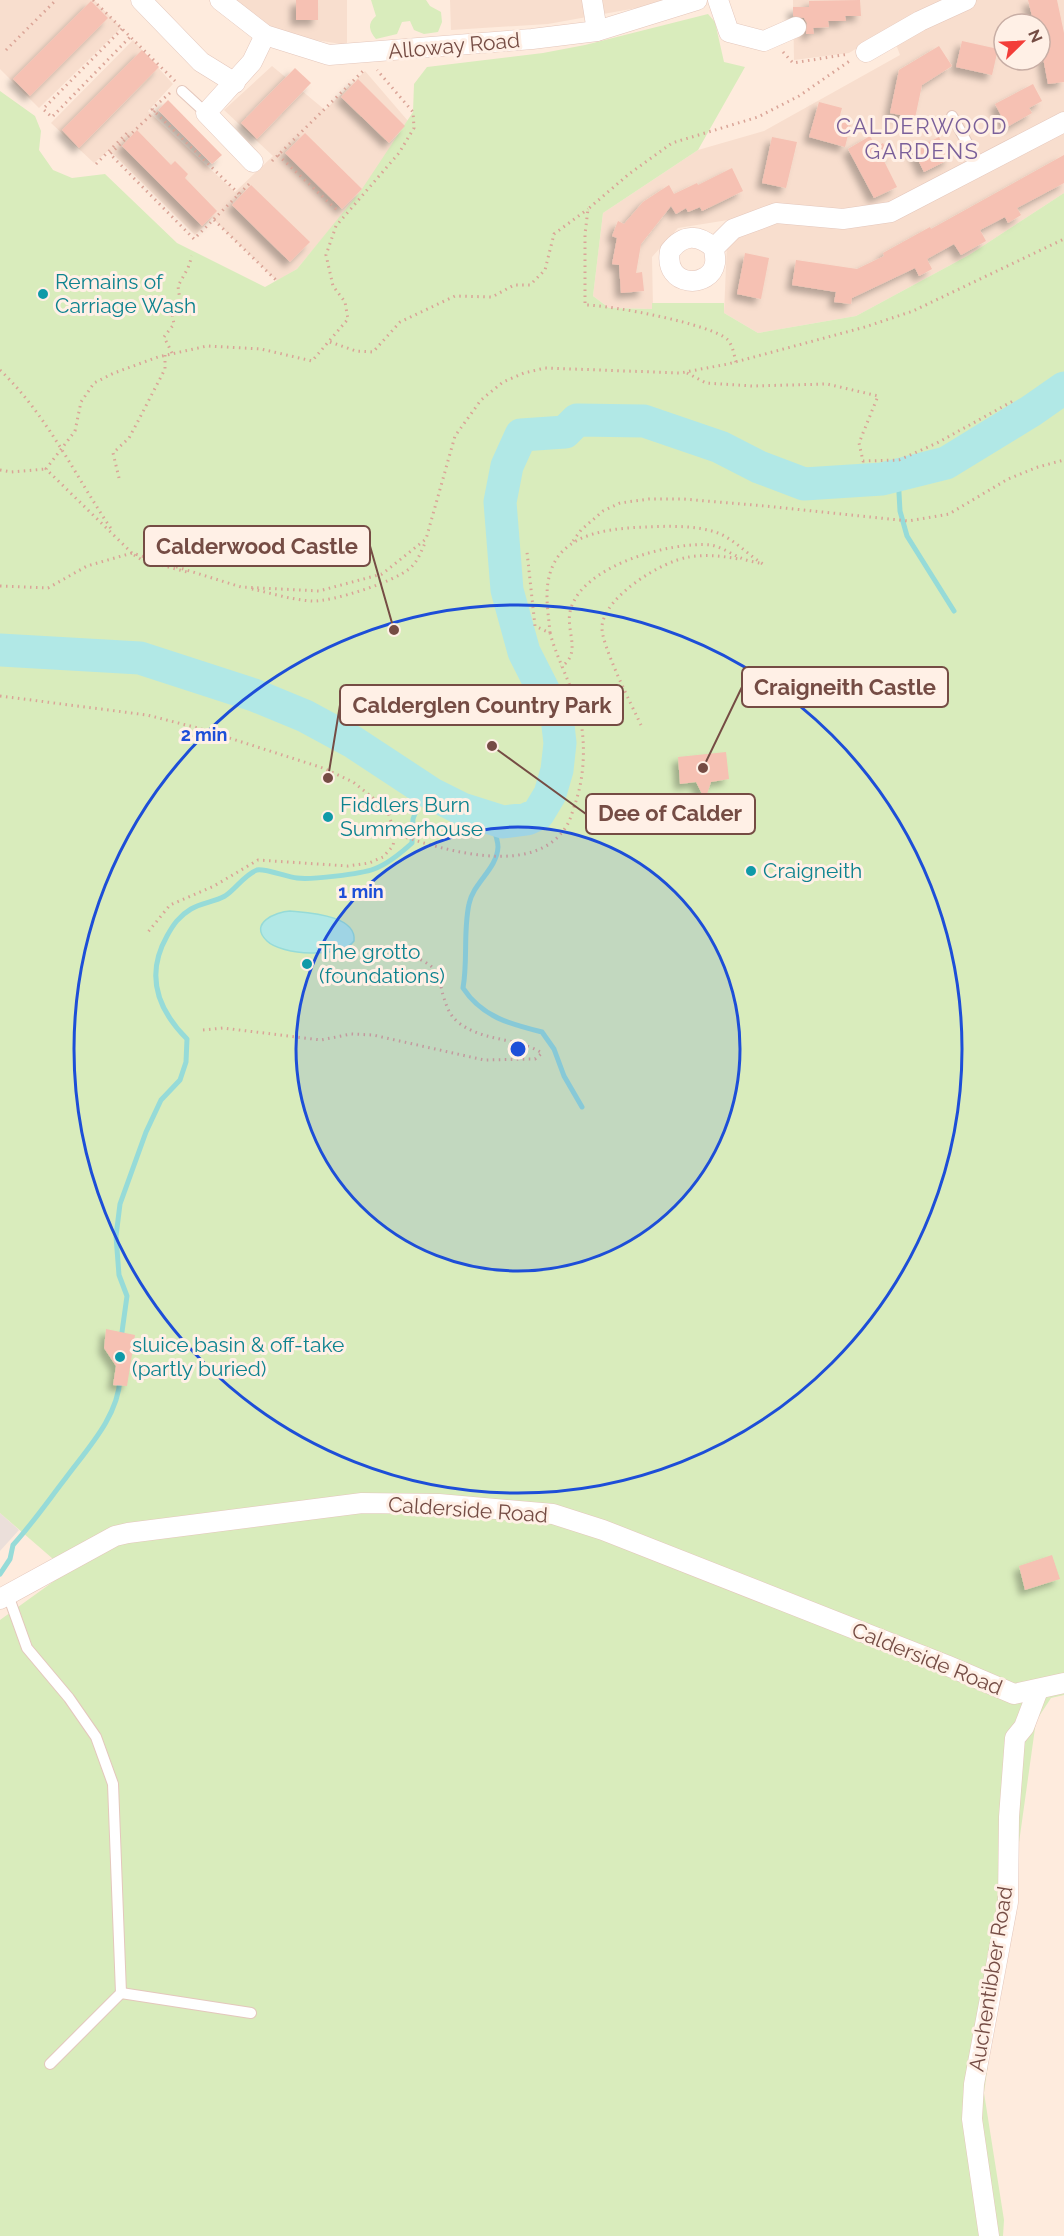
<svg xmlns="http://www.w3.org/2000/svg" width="1064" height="2236" viewBox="0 0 1064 2236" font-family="Raleway,sans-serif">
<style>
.residential{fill:#f8dece;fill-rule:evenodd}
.industrial{fill:#ebdfda}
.green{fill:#d9ecbc}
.water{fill:#b1e8e6;stroke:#96dbd8;stroke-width:1.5}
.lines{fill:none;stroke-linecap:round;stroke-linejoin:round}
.stream{stroke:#96dbd8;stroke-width:5}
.river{stroke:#b1e8e6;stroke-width:33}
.building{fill:#f6c1b3;filter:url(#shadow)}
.lane-casing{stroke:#e4c7bc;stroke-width:12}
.street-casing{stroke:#e4c7bc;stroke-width:21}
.path{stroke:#daa497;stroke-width:3;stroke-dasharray:1.5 4.5;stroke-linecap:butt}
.lane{stroke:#fff;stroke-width:10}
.street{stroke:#fff;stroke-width:20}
.ring{fill:none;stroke:#1d4ed8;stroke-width:3}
.culture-dot{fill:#0f9aa8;stroke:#fff0e6;stroke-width:2}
.labels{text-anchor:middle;stroke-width:6;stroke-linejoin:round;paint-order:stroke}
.street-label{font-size:21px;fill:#754c44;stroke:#fff0e6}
.culture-label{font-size:21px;fill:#0d838f;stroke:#fff0e6;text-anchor:start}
.neighbourhood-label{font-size:22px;letter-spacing:1.5px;fill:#7a5f9a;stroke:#fff0e6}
.centre{fill:#1d4ed8;stroke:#fff0e6;stroke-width:3}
.ring-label{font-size:18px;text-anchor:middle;font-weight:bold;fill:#1d4ed8;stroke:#fff0e6;stroke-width:6;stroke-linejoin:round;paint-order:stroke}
.leader{fill:none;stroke:#754c44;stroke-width:2}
.callout-dot{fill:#754c44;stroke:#fff0e6;stroke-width:2}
.callout{fill:#fff0e6;stroke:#754c44;stroke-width:2}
.callout-label{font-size:22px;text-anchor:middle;font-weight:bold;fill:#754c44}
</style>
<defs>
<filter id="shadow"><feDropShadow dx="-5.5" dy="5.5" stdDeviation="3" flood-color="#0004"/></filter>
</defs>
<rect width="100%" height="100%" fill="#feebdd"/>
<g class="residential">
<polygon points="0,0 94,0 121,28 39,108 0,69"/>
<polygon points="230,0 347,0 347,45 303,38 260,24"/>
<polygon points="450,0 664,0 642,7 548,24 451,30"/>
<path d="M793 0H1064V193L969 255 856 316 758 333 724 313 728 220 678 228 652 257 653 309 609 308 593 296 603 213 698 150 764 131 900 55 890 28 849 53 794 60ZM1004 24H1040V60H1004Z"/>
<polygon points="133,40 173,84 148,111 235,192 273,156 224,110 272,66 325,110 365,71 414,128 297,269 277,281 212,218 195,235 109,150 94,163 51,123"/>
</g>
<polygon class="industrial" points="0,1513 19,1530 0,1551"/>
<g class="green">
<path d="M371 0H426L430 6 441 12 442 22 438 32 424 34 414 30 410 21 402 22 397 34 376 39C369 31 367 23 376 16Z"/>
<polygon points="708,14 715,22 724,62 745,67 698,150 603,213 593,296 609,308 652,309 652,303 724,303 724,313 758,333 856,316 969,255 1064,193 1064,1695 1051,1698 1036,1721 984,2093 1004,2220 1003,2236 0,2236 0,1620 111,1540 60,1565 0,1513 0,91 35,116 41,131 39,150 53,170 72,178 105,174 177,243 265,287 297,269 362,189 413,112 414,84 427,67 543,53 585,45"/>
</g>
<path class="water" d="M290 911C309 913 357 915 354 941 341 959 281 955 267 941 248 923 276 912 290 911Z"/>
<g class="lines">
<g class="stream">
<polyline points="898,475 900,511 907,536 954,611"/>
<path d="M491 820C493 827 498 839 498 847 497 869 473 883 469 904 463 932 468 960 463 988 482 1017 510 1024 542 1032L554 1049 564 1076 582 1107"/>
<path d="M121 1339 127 1296 119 1275 116 1236 120 1204 146 1132 161 1100 180 1080 186 1062 187 1039C157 1009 145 975 167 936 173 925 179 916 191 909 201 903 214 902 225 896 236 889 244 875 257 870 264 868 287 877 297 878 310 880 361 874 374 869 388 864 401 853 412 843L413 819 423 792"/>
<path d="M0 1574 10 1559 13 1545C32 1524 48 1501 65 1479 87 1449 118 1417 120 1379"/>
</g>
<polyline class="river" points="0,650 140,658 254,695 305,716 353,742 432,794 462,809 503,822 527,819 538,814 550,794 557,770 560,743 557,717 524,652 507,590 500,502 507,466 521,435 565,432 577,420 644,421 720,447 759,467 804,484 882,479 946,463 1031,411 1064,388"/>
</g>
<g class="building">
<rect x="296" y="0" width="22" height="20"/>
<polygon points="860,0 861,16 845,16 846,21 828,21 829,27 813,28 814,34 806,34 807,23 804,18 793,16 793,7 809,7 809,1"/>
<polygon points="1028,0 1057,0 1064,33 1064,82 1048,84 1040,42 1040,19 1033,20"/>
<polygon points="91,1 108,18 30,96 13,79"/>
<polygon points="962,41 998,49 992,75 956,67"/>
<polygon points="939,46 952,66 922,85 915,118 890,113 899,70"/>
<polygon points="142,50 159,67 79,148 62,130"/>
<polygon points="295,68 311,83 257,139 241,123"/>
<polygon points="358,79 405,126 389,143 341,97"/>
<polygon points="1033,84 1042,101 1029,108 1032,113 1007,127 995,104"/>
<polygon points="168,100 222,155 212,164 158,110"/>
<polygon points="819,102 842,108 839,119 851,123 845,147 809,137"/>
<polygon points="137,130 171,165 175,161 188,174 185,178 217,211 202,226 122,146"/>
<polygon points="305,133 362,189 342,209 285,153"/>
<polygon points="870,136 876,147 883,143 890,155 883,159 897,187 874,198 848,149"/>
<polygon points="772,137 797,142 786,188 762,183"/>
<polygon points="939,137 950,159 924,172 913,150"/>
<polygon points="1064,155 1064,183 1017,208 1021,215 1008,223 1005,217 980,230 986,241 961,255 954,244 927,259 932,269 919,276 915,268 852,298 851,304 834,302 836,292 792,285 796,260 857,269 884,256 883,253 930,227 931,229"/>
<polygon points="732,168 743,191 702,211 700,207 688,212 686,208 676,214 671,206 641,244 636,273 642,272 644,291 621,293 619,265 612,264 617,238 612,236 618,221 624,224 643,202 669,185 674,194 697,183 698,185"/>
<polygon points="251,185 310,242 290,262 232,205"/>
<polygon points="745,253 769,258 761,299 737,294"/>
<polygon points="726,752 729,779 711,782 705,800 696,782 680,784 678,757"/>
<polygon points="106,1329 135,1335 127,1386 113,1385 116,1366 104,1348"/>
<polygon points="1052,1555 1060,1579 1025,1590 1019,1566"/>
</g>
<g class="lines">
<defs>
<g id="lane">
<polyline points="182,91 206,113"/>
<polyline points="952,116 980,166"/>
<polyline points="8,1595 27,1648 69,1698 96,1737 113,1784 121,1993 50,2064"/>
<polyline points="121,1993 251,2013"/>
</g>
<g id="street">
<polyline points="141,0 201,62 235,83"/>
<polyline points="220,0 265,35 329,55 532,39 597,31 697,0"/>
<polyline points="592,0 597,31"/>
<polyline points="718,0 729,32 764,41 796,27"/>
<polyline points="866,52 920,21 966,0"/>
<polyline points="253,162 206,113 252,62 265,35"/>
<path d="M714 248C698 234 683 234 670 251 663 288 711 289 715 263 716 258 714 253 714 248L733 229 776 213 843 219 891 212 1064 122"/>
<polyline points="0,1599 115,1536 128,1533 362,1503 439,1504 553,1514 603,1530 946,1665 1014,1694 1064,1683"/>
<polyline points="989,2236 972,2119 974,2084 1008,1902 1009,1817 1015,1738 1024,1727 1038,1690"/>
</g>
</defs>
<use href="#lane" class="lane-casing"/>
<use href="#street" class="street-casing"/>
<g class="path">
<polyline points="93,0 175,81"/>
<polyline points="122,29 43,109 52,117 130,37"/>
<polyline points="6,50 56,0"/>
<polyline points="783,52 793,63 849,54"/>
<polyline points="170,93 152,109 239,194"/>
<polyline points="155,111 110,154 194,239 252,181"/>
<polyline points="278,155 338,211"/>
<polyline points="272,161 363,71"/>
<polyline points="96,164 127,133 129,135"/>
<polyline points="214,220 277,281"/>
<polyline points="330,342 356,351 373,352 400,322 455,296 492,297 514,285 530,285 545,270 554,234 588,209"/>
<polyline points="172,353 164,337 174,324 172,314 180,301 178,286 188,268 192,256"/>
<path d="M736 362C734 355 733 346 728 340 712 324 610 305 585 305V234L588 209 629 174 672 143 758 117 799 96 851 60"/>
<path d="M0 370C48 416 75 476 112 530"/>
<polyline points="687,373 706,383 752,386 827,384 878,396 859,443 863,461 899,460 937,443 1013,401"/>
<polyline points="0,470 11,472 46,469"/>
<polyline points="119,478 113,453 129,438 136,425 165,369 165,355"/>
<polyline points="573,541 581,530 603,511 620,503 649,499 683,499 765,506 908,521 949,514 1008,479 1038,467 1064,460"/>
<polyline points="132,553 46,469 75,431 81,402 94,383 114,373 158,357 207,346 261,349 312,361 348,319 345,302 333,286 326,255 336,226 399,153 414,128 413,112 377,70"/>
<polyline points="134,555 142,560 187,572"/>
<polyline points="0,586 48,588 87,566 132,553 241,587 319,591 382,574 426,539 455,436 481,400 503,382 524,373 545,368 680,373 728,364 865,327 913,311 1064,239"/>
<path d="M252 589C271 593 292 600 312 601 332 602 393 582 409 569 418 562 421 551 426 541"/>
<path d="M550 633C549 620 547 608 547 596 547 536 598 529 645 527 668 526 696 525 718 533 735 540 747 554 763 564 756 562 747 561 741 558 731 554 722 547 711 545 671 541 579 566 570 612 566 632 582 653 561 667"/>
<polyline points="0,696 147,715 198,728 323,768 353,782 387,809 395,834 393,846 383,857 369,863 348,866 258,860 214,886 170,905 148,932"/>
<path d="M641 725C633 708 600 643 602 626 605 596 662 561 689 557 706 554 722 556 739 559"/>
<path d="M395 834C442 849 532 879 566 827 571 819 573 809 576 801 585 774 586 737 578 710 571 683 557 659 550 633L535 626 527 552"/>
<path d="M203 1030 223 1028 321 1040 351 1034 373 1035 484 1060 535 1059 542 1053C516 1037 484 1042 459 1023 449 1015 447 1007 443 995 441 988 440 979 437 973 425 954 392 953 372 949"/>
</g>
<use href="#lane" class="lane"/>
<use href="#street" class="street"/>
</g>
<circle cx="518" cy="1049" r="222" fill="#1d4ed8" fill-opacity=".12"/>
<g class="ring">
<circle cx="518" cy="1049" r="222"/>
<circle cx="518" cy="1049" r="444"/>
</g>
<g class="culture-dot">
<circle cx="43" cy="294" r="6"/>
<circle cx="328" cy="817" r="6"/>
<circle cx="751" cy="871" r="6"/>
<circle cx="307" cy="964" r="6"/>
<circle cx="120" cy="1357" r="6"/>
</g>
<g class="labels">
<g class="street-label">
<text transform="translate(454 46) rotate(-5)" y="7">Alloway Road</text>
<text transform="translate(468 1510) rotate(4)" y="7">Calderside Road</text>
<text transform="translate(927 1659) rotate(22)" y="7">Calderside Road</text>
<text transform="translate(991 1979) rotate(-81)" y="7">Auchentibber Road</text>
</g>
<g class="culture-label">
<text x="55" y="289">Remains of<tspan x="55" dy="24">Carriage Wash</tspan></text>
<text x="340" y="812">Fiddlers Burn<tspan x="340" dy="24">Summerhouse</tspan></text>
<text x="763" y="878">Craigneith</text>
<text x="319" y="959">The grotto<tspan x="319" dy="24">(foundations)</tspan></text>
<text x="132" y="1352">sluice basin &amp; off-take<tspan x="132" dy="24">(partly buried)</tspan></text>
</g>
<g class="neighbourhood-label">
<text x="922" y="134">CALDERWOOD<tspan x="922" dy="25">GARDENS</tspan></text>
</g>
</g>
<circle cx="518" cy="1049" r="9" class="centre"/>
<g class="ring-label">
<text x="204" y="741">2 min</text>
<text x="361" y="898">1 min</text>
</g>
<path class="leader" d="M394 630L370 546M703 768L742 687M328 778L340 705M492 746L586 814"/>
<g class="callout-dot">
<circle cx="394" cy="630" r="6"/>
<circle cx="703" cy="768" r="6"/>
<circle cx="328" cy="778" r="6"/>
<circle cx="492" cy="746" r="6"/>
</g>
<g class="callout">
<rect x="144" y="526" width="226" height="40" rx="6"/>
<rect x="742" y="667" width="206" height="40" rx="6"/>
<rect x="340" y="685" width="283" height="40" rx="6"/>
<rect x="586" y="794" width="169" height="40" rx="6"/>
</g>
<g class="callout-label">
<text x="257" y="554">Calderwood Castle</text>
<text x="845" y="695">Craigneith Castle</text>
<text x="482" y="713">Calderglen Country Park</text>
<text x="670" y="821">Dee of Calder</text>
</g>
<g transform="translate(1022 42) rotate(66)"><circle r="28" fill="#fff0e6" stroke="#c8aea5" stroke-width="1.5"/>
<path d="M0-4.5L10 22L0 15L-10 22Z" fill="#f33d38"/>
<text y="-9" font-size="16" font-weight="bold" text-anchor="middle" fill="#754c44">N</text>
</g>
</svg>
